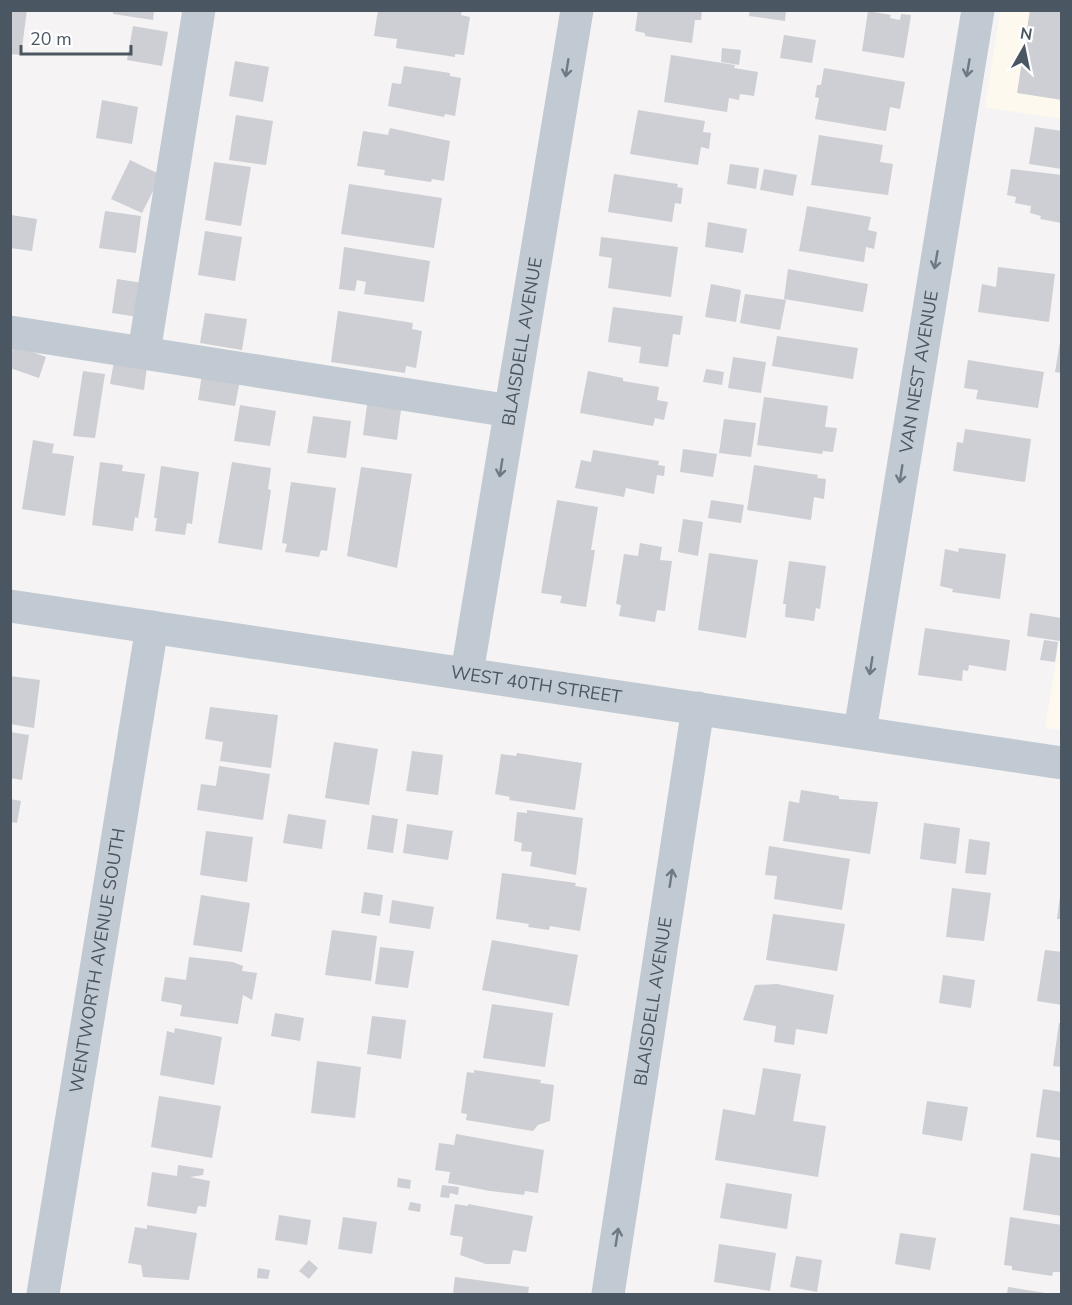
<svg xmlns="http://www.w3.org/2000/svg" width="1072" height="1305" viewBox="0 0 1072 1305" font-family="'Nunito Sans',sans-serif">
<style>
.commercial{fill:#fdf9ef}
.building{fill:#cdcfd5}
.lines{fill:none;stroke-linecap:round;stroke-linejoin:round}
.minor{stroke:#c1cad2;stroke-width:33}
.oneway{stroke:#6e7983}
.labels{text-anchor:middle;stroke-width:5;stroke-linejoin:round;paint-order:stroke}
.street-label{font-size:18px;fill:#4a5661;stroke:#fff}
</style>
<rect width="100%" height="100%" fill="#f5f3f3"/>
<g class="commercial">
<polygon points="1000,11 1061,11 1061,119 985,107"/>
<polygon points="1061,630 1061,730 1045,728"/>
</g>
<g class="building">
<polygon points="10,10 27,10 21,55 10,54"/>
<polygon points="113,10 154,10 153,20 113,14"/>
<polygon points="378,10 462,11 461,15 470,17 464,55 455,54 455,57 396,48 397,39 374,36"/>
<polygon points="638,10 702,10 701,20 695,20 692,43 645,36 645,33 635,31"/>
<polygon points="750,10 786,10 785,21 749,16"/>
<polygon points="1030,10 1062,10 1062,100 1017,93"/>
<polygon points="868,11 891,15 890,18 900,20 901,14 911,15 904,58 862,51"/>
<polygon points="133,26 168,32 162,66 127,60"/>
<polygon points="784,35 816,40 812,63 780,58"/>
<polygon points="722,48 741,50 739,65 721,62"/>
<polygon points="671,55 735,65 734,68 758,72 754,96 740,94 739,100 729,98 727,112 664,102"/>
<polygon points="235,61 269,67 263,102 229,96"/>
<polygon points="404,66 450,73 450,76 461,78 455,116 445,114 444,117 388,106 392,83 401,84"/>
<polygon points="824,68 905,82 900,109 890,107 886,131 815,119 819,98 815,97 817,85 821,85"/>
<polygon points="102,100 138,107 132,144 96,138"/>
<polygon points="638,110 705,121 703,132 711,133 709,149 701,147 698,165 630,154"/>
<polygon points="236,115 273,121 266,165 229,160"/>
<polygon points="1035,127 1062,131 1062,169 1029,164"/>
<polygon points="390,128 450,141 444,181 432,179 431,182 384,175 385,170 357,166 363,131 388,135"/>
<polygon points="819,135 883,145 880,162 893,164 888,195 811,185"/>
<polygon points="130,160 161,175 142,213 111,199"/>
<polygon points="214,162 251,167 241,226 205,220"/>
<polygon points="730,164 759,168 756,189 727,184"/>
<polygon points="764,169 797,175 793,196 760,190"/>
<polygon points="1011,169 1062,175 1062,223 1040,219 1041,216 1030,213 1031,206 1015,203 1016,197 1007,195"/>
<polygon points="614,174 678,184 677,187 683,188 681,204 675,203 672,222 608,212"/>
<polygon points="349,184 442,198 434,248 341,234"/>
<polygon points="807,206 871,217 868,230 877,232 874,249 866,247 864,262 799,251"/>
<polygon points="105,211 141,216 136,253 99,248"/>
<polygon points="11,215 37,219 32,251 10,248"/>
<polygon points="708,222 747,229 743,253 705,247"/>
<polygon points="205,231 242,237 235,281 198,275"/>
<polygon points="601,237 678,247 671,297 608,288 612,258 599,256"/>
<polygon points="344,247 430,261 424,302 364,294 366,282 357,280 355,291 339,289"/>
<polygon points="998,267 1055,274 1049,322 978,312 982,284 996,287"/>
<polygon points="788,269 868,284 863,312 784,299"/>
<polygon points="117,279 143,283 138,317 112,313"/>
<polygon points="711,284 741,290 736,322 705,317"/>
<polygon points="745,294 786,300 780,330 740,323"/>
<polygon points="613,307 683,316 680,335 673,334 668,367 639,363 641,347 608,342"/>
<polygon points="338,311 413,323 412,329 422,331 416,368 406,366 405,373 331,362"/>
<polygon points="205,313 247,319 242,350 200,343"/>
<polygon points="777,336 858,348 853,379 772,366"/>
<polygon points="1060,342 1062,342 1062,373 1055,372"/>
<polygon points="13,345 46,357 39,378 10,368"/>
<polygon points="733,357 766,362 761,393 728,388"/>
<polygon points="968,360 1044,372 1038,408 976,399 978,390 964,388"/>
<polygon points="114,361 147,366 144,390 110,384"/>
<polygon points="706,369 724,372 722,385 703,382"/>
<polygon points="83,371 105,374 95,438 73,436"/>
<polygon points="588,371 623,378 623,381 659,387 657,400 668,402 664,420 655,418 653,426 580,413"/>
<polygon points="202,374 240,380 235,406 198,400"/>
<polygon points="368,397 402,402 397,440 363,435"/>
<polygon points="764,397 828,406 825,427 837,428 833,452 823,451 822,454 757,445"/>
<polygon points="240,405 276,411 270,446 234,441"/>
<polygon points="313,416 351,421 346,458 307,453"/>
<polygon points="724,419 756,423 751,457 719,453"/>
<polygon points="965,429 1031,439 1025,482 953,471 957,442 963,443"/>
<polygon points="33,440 54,444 52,453 74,456 65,516 22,509"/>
<polygon points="683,449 717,454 713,477 680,472"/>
<polygon points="593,450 659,461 658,465 665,466 664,476 657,475 654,494 626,488 624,497 575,488 581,460 591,462"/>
<polygon points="100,462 123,465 122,471 145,474 138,518 135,517 133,531 92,525"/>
<polygon points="232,462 271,468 268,489 271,490 262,550 218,543"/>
<polygon points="754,465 818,475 817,478 826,479 824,499 814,497 811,520 747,510"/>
<polygon points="161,466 199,472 192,524 187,523 185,535 155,531 157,518 154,518"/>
<polygon points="361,467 412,474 397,568 347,556"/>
<polygon points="291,482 336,488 327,551 321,550 319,557 285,552 287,544 282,543"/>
<polygon points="557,500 598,507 591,550 595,550 586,607 560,603 562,596 541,593"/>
<polygon points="711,500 744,505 741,523 708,518"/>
<polygon points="683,519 703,522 698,556 678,552"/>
<polygon points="640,543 662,547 660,560 672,561 665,611 657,610 655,622 619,616 621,605 616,604 624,554 638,556"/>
<polygon points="959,548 1006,554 1000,599 952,592 953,589 940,586 945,549 958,552"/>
<polygon points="709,553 758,560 746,638 698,630"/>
<polygon points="789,561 826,566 820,609 816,608 814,621 785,617 786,604 783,604"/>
<polygon points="1030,613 1062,618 1060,641 1027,636"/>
<polygon points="925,628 1010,640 1006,671 969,665 968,671 963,670 962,681 918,675"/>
<polygon points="1044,640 1058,642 1055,662 1040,660"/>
<polygon points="10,676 40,680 34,728 10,724"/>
<polygon points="210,707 278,715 271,768 220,761 223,742 205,739"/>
<polygon points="10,732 29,735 22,780 10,778"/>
<polygon points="334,742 378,749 369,805 325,798"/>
<polygon points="412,751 443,755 438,795 406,791"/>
<polygon points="517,753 582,763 575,810 509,800 510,797 495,794 501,754 516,756"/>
<polygon points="219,766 270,774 263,820 197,810 201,784 216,786"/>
<polygon points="801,790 839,796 839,799 878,802 870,854 783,841 789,801 799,803"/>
<polygon points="10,799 21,801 17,823 10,822"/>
<polygon points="527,810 583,818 576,875 530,866 532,852 521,851 522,843 514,841 517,812 527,813"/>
<polygon points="288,814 326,820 322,849 283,843"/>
<polygon points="372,815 398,819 393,853 367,849"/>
<polygon points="924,823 960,828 956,864 920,859"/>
<polygon points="407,824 453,831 448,860 403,853"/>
<polygon points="206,831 253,837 247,882 200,875"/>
<polygon points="969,839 990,842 986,875 965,873"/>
<polygon points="769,846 850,859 842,910 774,899 777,876 765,875"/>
<polygon points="502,873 576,883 575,886 587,888 580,931 550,926 549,930 528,927 529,924 496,919"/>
<polygon points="952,888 991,893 984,941 946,937"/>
<polygon points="364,892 383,895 380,916 361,913"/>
<polygon points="201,895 250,903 242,952 193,945"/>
<polygon points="1060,896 1062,896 1062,919 1057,919"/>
<polygon points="392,900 434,907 430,929 389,923"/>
<polygon points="773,914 845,924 837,971 766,960"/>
<polygon points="332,930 377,936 371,981 325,975"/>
<polygon points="492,940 578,955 569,1006 482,990"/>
<polygon points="380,947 414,951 408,988 375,984"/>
<polygon points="1045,950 1062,952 1062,1005 1037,1001"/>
<polygon points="189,957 233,962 243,966 242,971 257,973 252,1000 243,995 238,1024 180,1016 182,1005 161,1001 165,977 186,980"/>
<polygon points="943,975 975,980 971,1008 939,1003"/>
<polygon points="777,984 834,995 827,1034 796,1029 794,1045 774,1042 776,1026 743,1020 755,985"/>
<polygon points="492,1004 553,1013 545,1067 483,1058"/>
<polygon points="275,1013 304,1018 300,1041 271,1036"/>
<polygon points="372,1016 406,1020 401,1059 367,1054"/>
<polygon points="1059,1023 1062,1023 1062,1067 1053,1066"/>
<polygon points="175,1028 222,1037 214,1085 160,1075 167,1031 174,1033"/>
<polygon points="317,1061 361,1067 355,1118 311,1113"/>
<polygon points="763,1068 801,1074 793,1121 826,1126 818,1177 715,1160 723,1109 755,1115"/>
<polygon points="474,1070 541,1080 540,1083 554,1085 550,1121 538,1125 533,1131 466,1120 467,1114 461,1113 467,1072 474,1073"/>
<polygon points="1043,1089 1062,1092 1062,1141 1036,1137"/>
<polygon points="159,1096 221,1106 212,1158 151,1147"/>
<polygon points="927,1101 968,1107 962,1141 922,1134"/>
<polygon points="456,1134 544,1150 538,1193 525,1191 524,1195 490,1191 448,1183 450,1172 435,1170 439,1143 454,1145"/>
<polygon points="1031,1153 1062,1158 1062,1216 1023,1210"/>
<polygon points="178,1165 204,1169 203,1175 190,1177 210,1181 206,1207 198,1206 196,1214 147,1206 152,1172 177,1176"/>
<polygon points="398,1178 411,1180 410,1189 397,1187"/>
<polygon points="726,1183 792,1194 787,1229 720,1218"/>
<polygon points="442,1185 459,1187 458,1195 450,1193 449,1198 440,1197"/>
<polygon points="410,1202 421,1204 420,1212 408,1210"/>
<polygon points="455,1204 468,1206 468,1204 533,1216 526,1252 513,1250 510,1264 486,1264 460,1255 463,1237 450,1235"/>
<polygon points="279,1215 311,1220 307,1245 275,1240"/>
<polygon points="343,1217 377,1222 372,1254 338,1249"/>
<polygon points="1010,1217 1062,1225 1062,1272 1053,1272 1052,1276 1012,1270 1012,1266 1004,1265"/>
<polygon points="147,1225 197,1233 189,1280 143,1277 141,1265 128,1263 135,1227 147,1229"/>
<polygon points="900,1233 936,1238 930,1270 895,1264"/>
<polygon points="719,1244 776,1253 770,1291 714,1282"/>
<polygon points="796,1256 822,1260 817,1292 790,1287"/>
<polygon points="309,1260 318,1268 309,1279 299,1271"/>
<polygon points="258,1268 270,1270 268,1279 257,1278"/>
<polygon points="455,1277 529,1287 528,1294 453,1294"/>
<polygon points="1008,1287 1045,1293 1045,1294 1007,1294"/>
</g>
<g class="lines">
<g class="minor">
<polyline points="10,332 510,411"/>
<polyline points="144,352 199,10"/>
<path id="s1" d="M10 606 1062 763"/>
<path id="s2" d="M467 673 577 10"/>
<path id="s3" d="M860 731 978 10"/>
<path id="s4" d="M43 1294 152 627"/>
<path id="s5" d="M608 1294 698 708"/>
</g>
</g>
<defs><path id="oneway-shaft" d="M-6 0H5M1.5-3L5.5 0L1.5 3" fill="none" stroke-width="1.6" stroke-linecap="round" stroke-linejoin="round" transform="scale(1.5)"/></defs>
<g class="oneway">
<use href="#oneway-shaft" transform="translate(567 68) rotate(99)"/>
<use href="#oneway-shaft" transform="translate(968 68) rotate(100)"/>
<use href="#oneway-shaft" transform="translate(936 260) rotate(100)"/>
<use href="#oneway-shaft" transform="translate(501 468) rotate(99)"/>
<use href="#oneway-shaft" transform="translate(901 474) rotate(99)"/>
<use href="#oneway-shaft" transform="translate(871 666) rotate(99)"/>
<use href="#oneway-shaft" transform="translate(671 878) rotate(-81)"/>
<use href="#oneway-shaft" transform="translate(617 1237) rotate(-81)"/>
</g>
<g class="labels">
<g class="street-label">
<text dy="6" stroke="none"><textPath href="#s2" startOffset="336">BLAISDELL AVENUE</textPath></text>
<text dy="6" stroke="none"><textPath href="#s3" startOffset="364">VAN NEST AVENUE</textPath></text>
<text dy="6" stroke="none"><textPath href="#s1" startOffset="532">WEST 40TH STREET</textPath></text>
<text dy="6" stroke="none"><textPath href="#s4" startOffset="338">WENTWORTH AVENUE SOUTH</textPath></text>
<text dy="6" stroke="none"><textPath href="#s5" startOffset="296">BLAISDELL AVENUE</textPath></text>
</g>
</g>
<rect width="1072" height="1305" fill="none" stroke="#4a5661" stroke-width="24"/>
<g transform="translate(1024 48) rotate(9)" stroke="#ffffff" stroke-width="4.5" paint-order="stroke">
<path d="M0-4.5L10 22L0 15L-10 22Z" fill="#4a5661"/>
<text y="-9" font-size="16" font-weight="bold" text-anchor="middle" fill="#4a5661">N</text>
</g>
<path d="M21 45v9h110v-9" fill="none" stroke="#4a5661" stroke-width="3"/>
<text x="30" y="45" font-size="18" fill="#4a5661" stroke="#ffffff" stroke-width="4.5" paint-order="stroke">20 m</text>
</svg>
